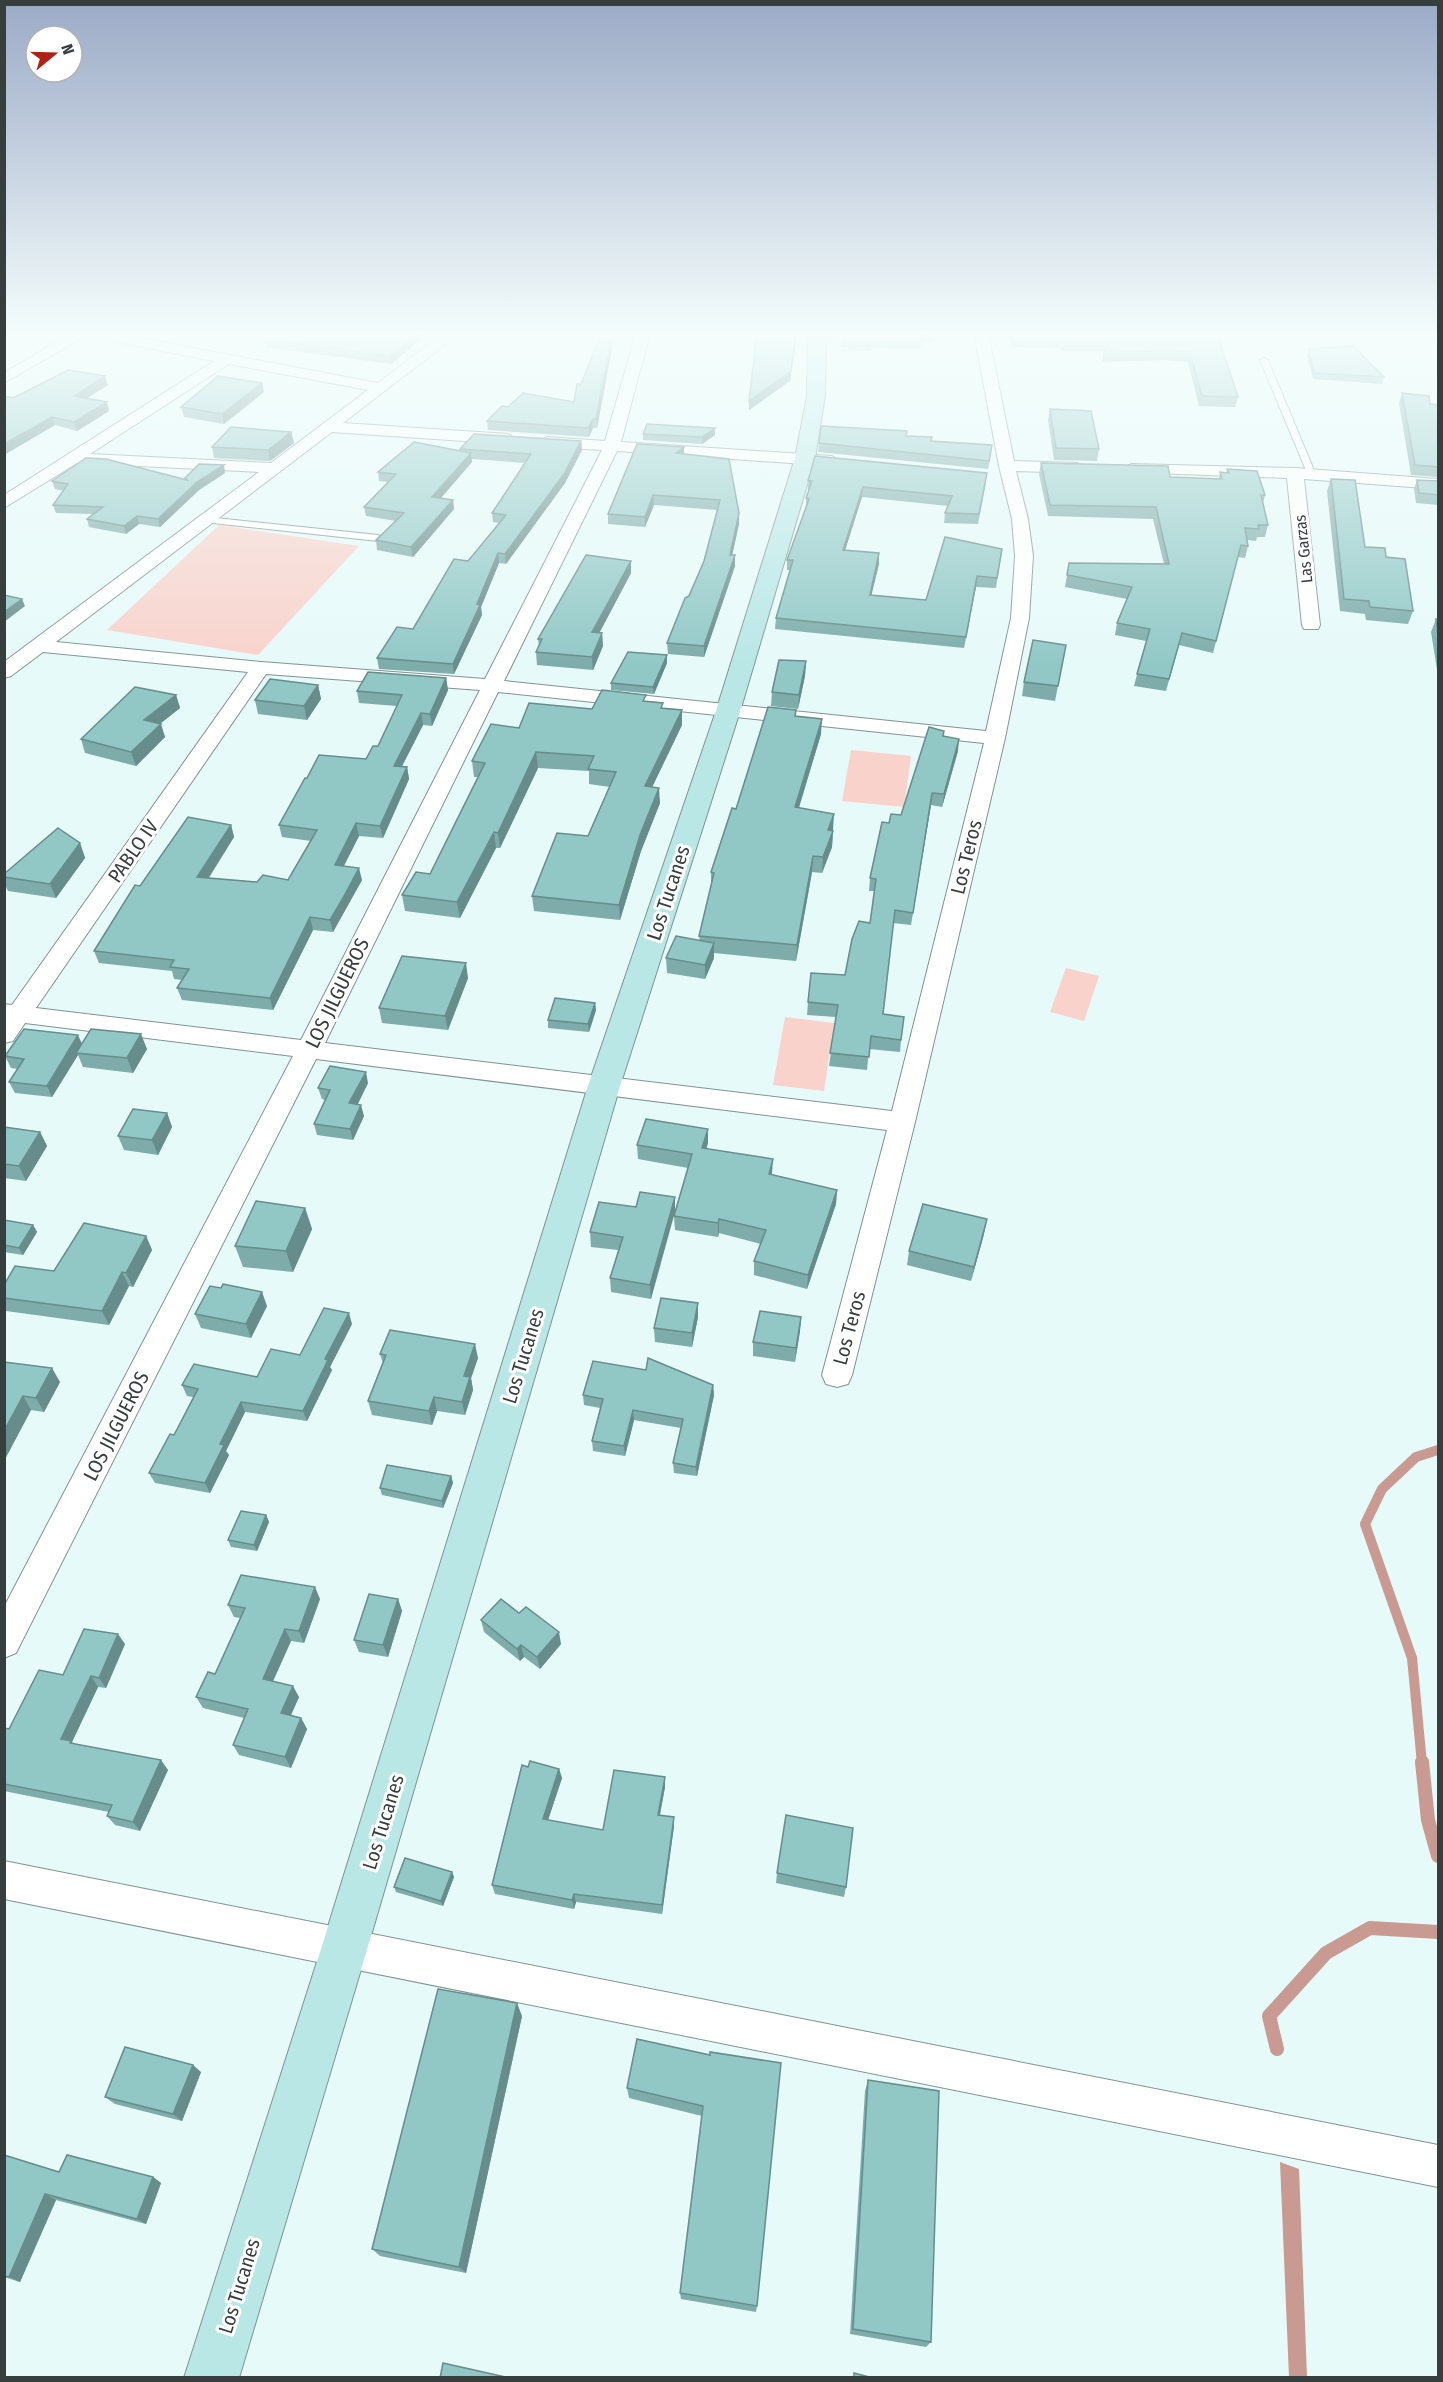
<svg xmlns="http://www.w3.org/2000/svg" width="1443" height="2382" viewBox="0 0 1443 2382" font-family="'Fira Sans Condensed',sans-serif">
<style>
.green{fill:#f9d2cb}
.water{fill:#c89a92}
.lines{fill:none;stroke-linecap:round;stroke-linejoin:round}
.stream-far1{stroke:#c89a92;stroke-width:10}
.stream{stroke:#c89a92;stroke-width:14}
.lane-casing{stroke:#819392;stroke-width:2}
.street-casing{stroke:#819392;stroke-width:2}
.secondary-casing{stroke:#819392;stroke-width:2}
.lane{fill:#fff;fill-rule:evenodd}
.street{fill:#fff;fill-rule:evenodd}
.secondary{fill:#b8e7e6;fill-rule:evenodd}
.wall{fill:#7dacaa}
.shaded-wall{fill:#668c8b}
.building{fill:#91c8c6;stroke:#668c8b;stroke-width:1.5}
.labels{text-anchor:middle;stroke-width:6;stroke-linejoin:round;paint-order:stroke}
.far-street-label{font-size:16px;fill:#373f3e;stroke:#fff}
.street-label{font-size:20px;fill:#373f3e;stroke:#fff}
</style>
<rect width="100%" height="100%" fill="#e6faf9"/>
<g class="green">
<polygon points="219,525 359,546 258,655 107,630"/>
<polygon points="851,750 911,756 904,807 842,801"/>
<polygon points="1066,968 1099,976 1084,1021 1050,1012"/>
<polygon points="785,1017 834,1023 824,1091 773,1085"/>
</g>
<polygon class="water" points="1280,2162 1299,2169 1307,2377 1289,2377"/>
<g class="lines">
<polyline class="stream-far1" points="1422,1764 1412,1658 1365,1524 1382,1489 1416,1457 1438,1450"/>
<g class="stream">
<polyline points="1422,1762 1428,1820 1438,1856"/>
<polyline points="1277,2049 1269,2016 1326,1953 1370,1928 1438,1932"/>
</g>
<defs>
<g id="lane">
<polygon points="1264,358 1268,360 1316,475 1315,477 1308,475 1260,360"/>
<polygon points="206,517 378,535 382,538 378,541 203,522 203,518"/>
</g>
<g id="street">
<path d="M71 333H114L378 383 443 333H460L343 423 508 434 516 439 508 444 332 432 56 642 261 662 485 679 602 450 547 447 539 442 547 437 605 441 636 333H650L621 442 832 456 840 461 832 466 617 451 504 681 986 731 1011 618 1015 556 1012 519 999 466 974 333H988L1014 461 1077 463 1085 468 1077 473 1016 471 1028 519 1033 556 1029 618 1005 738 915 1122 852 1375 848 1384 837 1387 826 1384 822 1375 887 1130 316 1059 16 1653 4 1658V1607L293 1056 25 1023 13 1041 4 1043V1004L12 1005 248 672 43 652 11 676 4 678V662L259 472 77 463 4 508V495L214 361 86 336 4 383V373ZM229 364 368 390 271 463 90 454ZM266 674 480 690 301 1040 36 1008ZM498 692 984 743 892 1111 325 1043Z"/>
<polygon points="1131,464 1295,468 1438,479 1438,489 1304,479 1320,625 1318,629 1304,629 1302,625 1287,478 1125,472 1123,469"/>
<polygon points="4,1861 1438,2145 1438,2187 4,1899"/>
</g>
<polygon id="secondary" points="808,333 826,333 825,396 815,458 741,708 620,1086 368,1946 239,2378 184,2378 322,1946 588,1086 717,708 795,458 807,396"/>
</defs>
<use href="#lane" class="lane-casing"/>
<use href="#street" class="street-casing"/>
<use href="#secondary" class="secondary-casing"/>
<use href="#lane" class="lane"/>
<use href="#street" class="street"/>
<use href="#secondary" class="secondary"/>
</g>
<g class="wall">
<polygon points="271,333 429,333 391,364 266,347 264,339"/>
<polygon points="757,333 807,333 806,337 797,337 790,381 749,410 749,401"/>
<polygon points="828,333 935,333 934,342 922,342 921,349 871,348 871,351 848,350 848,347 841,347 841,338 828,338"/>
<polygon points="1009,333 1217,333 1238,397 1235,407 1199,406 1188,362 1163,360 1102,362 1104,353 1105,351 1062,351 1061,348 1011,347"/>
<polygon points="612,349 597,428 593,428 589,437 488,430 487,421 508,407 574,402 581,384"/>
<polygon points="1309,349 1384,377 1382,384 1313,379 1307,355"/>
<polygon points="262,383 264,392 224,424 184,417 181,407"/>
<polygon points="108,385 86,398 109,411 77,431 55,425 4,455 4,396 13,398"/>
<polygon points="1402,393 1430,404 1438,405 1438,477 1411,475 1399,403"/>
<polygon points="1050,409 1099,449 1097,461 1054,460 1048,420"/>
<polygon points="907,431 906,436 991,454 988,469 818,452 819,443"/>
<polygon points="291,432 294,443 270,461 214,458 212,447"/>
<polygon points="643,434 715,435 702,444 643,440"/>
<polygon points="581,441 582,450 565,483 506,564 499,563 481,607 482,615 454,674 379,669 377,658 413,629 499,523 493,522 492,513 525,463 472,459 472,462 441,498 454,509 413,557 377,550 376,540 396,521 366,516 364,507 388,482 379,481 378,472 461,451 460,449"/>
<polygon points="684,454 739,513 739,524 732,555 735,566 704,657 668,654 667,643 704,561 717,510 654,505 645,527 608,524 608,514"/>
<polygon points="1041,463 1170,477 1219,479 1220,472 1226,473 1227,469 1265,495 1263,504 1268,525 1265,537 1257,537 1256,541 1247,540 1248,546 1245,558 1238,557 1213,653 1179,645 1166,691 1134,686 1146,641 1115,635 1117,623 1127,599 1065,587 1069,563 1164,564 1153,519 1048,516 1039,474"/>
<polygon points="225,473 199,490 160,527 139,524 126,534 89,527 87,519 93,514 56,513 53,505 64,491 55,489 52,481 186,479"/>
<polygon points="1331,479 1365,547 1413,611 1408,624 1366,620 1365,614 1340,611 1327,491"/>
<polygon points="1417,480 1438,481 1438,505 1416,503 1414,489"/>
<polygon points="808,481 986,483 978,524 944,523 945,513 948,506 862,497 845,550 879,564 871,595 926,600 1002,549 996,588 976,587 964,648 775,629 776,618 790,570 787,570 787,560 806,508 806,498 809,491 808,491"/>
<polygon points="631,573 599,633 602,633 603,646 593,670 537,665 536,652 539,646 538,639"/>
<polygon points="1436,619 1438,620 1438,676 1431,632"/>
<polygon points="1066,645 1055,701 1022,696 1024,682"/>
<polygon points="667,655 667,663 654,694 611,690 611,683"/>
<polygon points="806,661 805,676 798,709 771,706 772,692"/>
<polygon points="446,678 448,690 432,726 423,725 402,766 407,767 409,779 383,838 359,836 344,866 362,880 333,932 313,930 273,1010 182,1000 177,988 182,980 174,979 172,971 99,963 94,951 140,886 231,825 234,837 209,878 257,882 288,880 311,841 282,837 279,825 307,778 366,759 378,746 397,706 359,703 357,691"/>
<polygon points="318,685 321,699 307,720 258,714 255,700"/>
<polygon points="176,695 180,708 160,724 165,737 136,766 85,753 81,739"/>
<polygon points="646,702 663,708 682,710 682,725 652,787 660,803 641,851 620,920 534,911 532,896 588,836 610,787 589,784 589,771 538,768 500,848 496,848 460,918 405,911 402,895 430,874 478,777 474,777 472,761 519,728 592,709"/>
<polygon points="796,710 796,716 821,734 799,808 833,830 832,847 822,873 812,872 796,961 714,953 714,958 705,979 667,973 666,958 700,941 699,936 711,887 711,872 736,809"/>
<polygon points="944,737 958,751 942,807 931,805 911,925 893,923 883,1014 901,1040 900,1052 869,1049 867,1070 829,1066 836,1017 807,1015 808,1002 845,975 870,923 875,891 869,891 870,878 889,823 901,815"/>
<polygon points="80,843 85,858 56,898 8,891 4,883 4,874"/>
<polygon points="468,978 448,1030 382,1023 379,1008"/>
<polygon points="595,1003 596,1010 589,1032 548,1028 548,1020"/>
<polygon points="82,1044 147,1049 133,1073 83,1067 78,1055 52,1097 15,1093 9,1082 18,1069 11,1068 5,1056"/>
<polygon points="368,1083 358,1104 364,1116 353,1140 317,1135 314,1124 325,1100 322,1099 318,1088"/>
<polygon points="167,1113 172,1127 158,1155 124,1150 118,1136"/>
<polygon points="4,1127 40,1132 47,1146 26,1181 4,1178"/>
<polygon points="708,1129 708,1143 706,1149 772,1175 837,1190 836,1204 807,1289 754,1275 754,1261 761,1244 719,1233 718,1237 675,1230 674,1216 688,1168 638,1159 637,1145"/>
<polygon points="675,1197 651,1299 611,1292 610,1278 618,1250 591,1247 590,1232 636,1207"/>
<polygon points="305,1208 312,1229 293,1272 243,1267 235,1246"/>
<polygon points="4,1220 33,1225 37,1232 23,1255 4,1252"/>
<polygon points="984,1234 971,1281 907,1265 909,1251"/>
<polygon points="146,1236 152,1250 133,1287 129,1286 109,1325 6,1311 4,1309 4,1285 54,1271"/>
<polygon points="267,1306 251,1338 201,1328 195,1314"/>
<polygon points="698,1317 692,1347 655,1342 654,1328"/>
<polygon points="801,1317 800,1331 795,1362 753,1356 753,1342"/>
<polygon points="352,1324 330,1367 332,1370 307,1421 245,1412 226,1451 229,1455 210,1493 155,1483 149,1473 174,1435 193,1397 187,1396 182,1385 257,1377 300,1355"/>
<polygon points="380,1354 478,1358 471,1378 473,1390 465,1415 437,1411 432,1425 372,1415 368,1401 383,1363"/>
<polygon points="4,1362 60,1382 44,1412 31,1410 4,1461"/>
<polygon points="713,1385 714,1395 697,1476 674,1473 673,1463 681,1428 634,1420 625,1456 593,1451 592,1441 600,1408 584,1405 583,1395"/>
<polygon points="451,1476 453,1483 443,1508 382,1495 380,1488"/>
<polygon points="266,1515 269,1522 257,1551 231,1547 228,1540"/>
<polygon points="320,1599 304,1643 291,1641 273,1681 299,1697 291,1715 301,1718 307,1729 291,1768 239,1755 233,1745 244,1718 203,1708 196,1697 215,1674 240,1618 234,1617 228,1605"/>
<polygon points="398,1599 402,1611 388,1657 359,1652 354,1640"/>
<polygon points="481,1620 561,1644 540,1669 524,1657 520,1661 484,1632"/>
<polygon points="125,1644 106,1688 98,1687 72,1742 73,1744 168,1770 140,1831 115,1825 107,1816 109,1812 4,1791 4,1728 9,1729 63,1675"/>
<polygon points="528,1767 559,1769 562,1778 548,1820 603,1830 665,1777 665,1787 660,1815 674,1826 662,1914 576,1902 574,1909 495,1894 492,1885"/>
<polygon points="452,1872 454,1877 443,1906 396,1892 394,1887"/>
<polygon points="777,1873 846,1887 844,1897 776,1883"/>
<polygon points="522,2016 466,2273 380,2256 372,2249"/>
<polygon points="710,2055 757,2306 756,2312 681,2299 680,2293 702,2116 629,2098 627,2088"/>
<polygon points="201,2072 182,2121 115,2104 105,2097"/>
<polygon points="868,2080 931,2342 926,2347 850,2334 865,2091"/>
<polygon points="4,2155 59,2172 153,2177 161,2183 146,2224 56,2200 20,2282 4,2277"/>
</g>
<g class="shaded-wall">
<polygon points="418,333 429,333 391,364 390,356"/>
<polygon points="796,333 797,337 790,381 749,410 749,401"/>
<polygon points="611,341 612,349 597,428 596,419"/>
<polygon points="105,376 108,385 76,405 74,396"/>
<polygon points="262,383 264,392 224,424 222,414"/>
<polygon points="107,402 109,411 77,431 74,422"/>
<polygon points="52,417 55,425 4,455 4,444"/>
<polygon points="593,419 593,428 589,437 588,428"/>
<polygon points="715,428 715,435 702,444 702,437"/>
<polygon points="291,432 294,443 270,461 268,450"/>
<polygon points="581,441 582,450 565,483 506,564 505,554"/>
<polygon points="684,447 684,457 676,453"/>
<polygon points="471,453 472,462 434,506 432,497"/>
<polygon points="224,465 225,473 199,490 160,527 158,519 197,482"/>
<polygon points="863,487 862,497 842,560 843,550"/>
<polygon points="653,495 654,505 645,527 645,517"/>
<polygon points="453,500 454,509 413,557 411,547"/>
<polygon points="739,513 739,524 730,565 730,555"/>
<polygon points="137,516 139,524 126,534 124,526"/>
<polygon points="498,553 499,563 481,607 482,615 454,674 453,664"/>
<polygon points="879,553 879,564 869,605 870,595"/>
<polygon points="735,555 735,566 704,657 704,646"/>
<polygon points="631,561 631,573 593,645 592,632"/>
<polygon points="977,576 976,587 964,648 966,637"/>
<polygon points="22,599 25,606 4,622 4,612"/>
<polygon points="602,633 603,646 593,670 592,657"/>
<polygon points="667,655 667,663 654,694 653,687"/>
<polygon points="806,661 805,676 798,709 799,695"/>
<polygon points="446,678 448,690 432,726 430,714"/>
<polygon points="318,685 321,699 307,720 304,706"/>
<polygon points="176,695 180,708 148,733 144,720"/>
<polygon points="682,710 682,725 645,802 645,786"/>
<polygon points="421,713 423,725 396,778 394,766"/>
<polygon points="822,719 821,734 794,823 795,807"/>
<polygon points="161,724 165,737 136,766 131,752"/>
<polygon points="959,739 958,751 942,807 944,794"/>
<polygon points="536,752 538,768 500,848 498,833"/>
<polygon points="407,767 409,779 383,838 380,826"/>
<polygon points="659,788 660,803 641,851 620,920 619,905 640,835"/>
<polygon points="932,793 931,805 911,925 913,913"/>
<polygon points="834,814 833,830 827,846 828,830"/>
<polygon points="356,823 359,836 338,877 335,865"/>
<polygon points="231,825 234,837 201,889 197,877"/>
<polygon points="833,831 832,847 822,873 823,857"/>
<polygon points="494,832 496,848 460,918 457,902"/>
<polygon points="80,843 85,858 56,898 50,884"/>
<polygon points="813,856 812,872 796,961 797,945"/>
<polygon points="359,868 362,880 333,932 330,920"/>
<polygon points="310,917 313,930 273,1010 270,998"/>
<polygon points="714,943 714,958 705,979 705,965"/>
<polygon points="466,963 468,978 448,1030 445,1016"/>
<polygon points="595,1003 596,1010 589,1032 588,1024"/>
<polygon points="141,1034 147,1049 133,1073 127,1058"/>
<polygon points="78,1035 83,1046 76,1053 78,1055 52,1097 47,1086"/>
<polygon points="366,1072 368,1083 352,1115 349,1103"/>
<polygon points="361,1105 364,1116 353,1140 350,1129"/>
<polygon points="167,1113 172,1127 158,1155 152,1140"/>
<polygon points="708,1129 708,1143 702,1163 702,1148"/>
<polygon points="40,1132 47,1146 26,1181 19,1166"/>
<polygon points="773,1159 772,1174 769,1188 769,1174"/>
<polygon points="837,1190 836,1204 807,1289 808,1275"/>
<polygon points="675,1197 675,1212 651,1299 650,1285"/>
<polygon points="305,1208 312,1229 293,1272 286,1251"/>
<polygon points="719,1219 719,1233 718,1237 718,1223"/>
<polygon points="987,1219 984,1234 971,1281 974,1267"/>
<polygon points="33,1225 37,1232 23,1255 19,1248"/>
<polygon points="146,1236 152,1250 133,1287 126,1273"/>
<polygon points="122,1272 129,1286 109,1325 102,1311"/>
<polygon points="262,1292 267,1306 251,1338 246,1324"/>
<polygon points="698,1303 698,1317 692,1347 692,1333"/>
<polygon points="349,1313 352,1324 330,1367 332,1370 307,1421 303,1411 325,1359"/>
<polygon points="801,1317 800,1331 795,1362 796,1348"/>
<polygon points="475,1344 478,1358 471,1378 473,1390 465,1415 462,1402 464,1376"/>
<polygon points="52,1368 60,1382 44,1412 36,1398"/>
<polygon points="713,1385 714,1395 697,1476 696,1467"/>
<polygon points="23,1396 31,1410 4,1461 4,1431"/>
<polygon points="434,1397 437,1411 432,1425 429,1411"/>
<polygon points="241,1402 245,1412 226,1451 229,1455 210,1493 205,1483 220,1444"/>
<polygon points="633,1410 634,1420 625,1456 624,1446"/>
<polygon points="451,1476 453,1483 443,1508 442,1501"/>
<polygon points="266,1515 269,1522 257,1551 254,1545"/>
<polygon points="315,1587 320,1599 304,1643 299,1631"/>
<polygon points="398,1599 402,1611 388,1657 383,1645"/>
<polygon points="285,1629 291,1641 269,1690 263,1679"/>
<polygon points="559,1632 561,1644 540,1669 537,1657"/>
<polygon points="118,1634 125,1644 106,1688 99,1678"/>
<polygon points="521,1645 524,1657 520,1661 517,1649"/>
<polygon points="91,1676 98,1687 72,1742 79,1751 61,1739"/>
<polygon points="293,1686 299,1697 287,1724 281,1713"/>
<polygon points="301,1718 307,1729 291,1768 285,1757"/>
<polygon points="161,1760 168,1770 140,1831 133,1822"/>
<polygon points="559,1769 562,1778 545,1829 543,1819"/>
<polygon points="665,1777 665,1787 658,1824 658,1815"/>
<polygon points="674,1817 674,1826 662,1914 662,1905"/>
<polygon points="452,1872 454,1877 443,1906 441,1901"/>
<polygon points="574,1894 576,1902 574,1909 572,1900"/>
<polygon points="517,2003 522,2016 466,2273 459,2267"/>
<polygon points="193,2065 201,2072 182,2121 173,2114"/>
<polygon points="153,2177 161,2183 146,2224 137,2219"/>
<polygon points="45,2194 56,2200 20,2282 9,2277"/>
</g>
<g class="building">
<polygon points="271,333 418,333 390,356 264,339"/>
<polygon points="757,333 796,333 791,371 749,401"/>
<polygon points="842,333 922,333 922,340 871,338 872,341 849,340 849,338 842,337"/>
<polygon points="1012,333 1217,333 1238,397 1202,396 1190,352 1165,350 1104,353 1112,341 1064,342 1062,338 1013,337"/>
<polygon points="600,337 611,341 596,419 593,419 588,428 487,421 502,406 508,407 523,393 574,402 577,384 581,384"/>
<polygon points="1353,346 1384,377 1314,373 1309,349"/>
<polygon points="68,370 105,376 74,396 107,402 74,422 52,417 4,444 4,396 13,398"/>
<polygon points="218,376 262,383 222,414 181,407"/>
<polygon points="1402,393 1429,396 1430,404 1438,405 1438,467 1415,465"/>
<polygon points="1050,409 1091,411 1099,449 1056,448"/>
<polygon points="647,424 715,428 702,437 643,434"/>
<polygon points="821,426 907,431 906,436 932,437 931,441 992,445 989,461 819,443"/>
<polygon points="231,427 291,432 268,450 212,447"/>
<polygon points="474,434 581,441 564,474 505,554 498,553 477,604 480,605 453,664 377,658 397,627 413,629 454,559 468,561 506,515 492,513 531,454 460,449"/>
<polygon points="414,442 471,453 432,497 453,500 411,547 376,540 404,513 364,507 396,474 378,472"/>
<polygon points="637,444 684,447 676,453 729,459 739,513 730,555 735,555 704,646 667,643 685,598 689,596 704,561 720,500 653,495 645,517 608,514"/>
<polygon points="815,456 987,473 979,514 945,513 952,496 863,487 843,550 879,553 870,595 926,600 945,537 1002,549 997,578 977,576 966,637 776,618 793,560 787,560 809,499 806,498 812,481 808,481"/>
<polygon points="86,458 106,459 187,480 185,478 199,464 224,465 197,482 158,519 137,516 124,526 87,519 103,507 53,505 68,484 52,481"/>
<polygon points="1041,463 1168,466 1170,477 1222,479 1220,472 1229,473 1227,469 1257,471 1265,495 1261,495 1268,525 1258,525 1259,529 1245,528 1248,546 1241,545 1216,641 1182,633 1169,679 1137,674 1150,629 1117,623 1132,587 1067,575 1069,563 1169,564 1156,507 1050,505"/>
<polygon points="1331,479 1355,480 1365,547 1385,548 1386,557 1405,559 1413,611 1370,607 1369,601 1344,599"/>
<polygon points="1417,480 1438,481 1438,495 1419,493"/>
<polygon points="586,555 631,561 592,632 602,633 592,657 536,652 542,639 538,639"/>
<polygon points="4,595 22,599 4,612"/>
<polygon points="1436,619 1438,620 1438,635"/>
<polygon points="1033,640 1066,645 1058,686 1024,682"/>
<polygon points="628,652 667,655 653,687 611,683"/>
<polygon points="779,660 806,661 799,695 772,692"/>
<polygon points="368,672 446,678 430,714 421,713 394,766 407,767 380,826 356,823 335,865 359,868 343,898 330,920 310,917 270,998 177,988 189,969 170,967 174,960 94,951 135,885 140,886 188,817 231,825 197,877 257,882 263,875 288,880 317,830 279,825 305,778 307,778 319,755 366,759 373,746 378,746 402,695 357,691"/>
<polygon points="270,679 318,685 304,706 255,700"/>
<polygon points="135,687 176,695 144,720 161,724 131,752 81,739"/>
<polygon points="602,690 646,695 643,701 663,703 661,708 682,710 645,786 659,788 640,835 619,905 532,896 557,833 588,836 616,772 588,769 594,756 536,752 498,833 494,832 457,902 402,895 416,872 430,874 485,763 472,761 491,724 519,728 529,703 592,709"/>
<polygon points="768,707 796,710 795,716 822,719 795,807 834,814 828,830 833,831 823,857 813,856 797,945 699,936 714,873 711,872 732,808 736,809"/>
<polygon points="929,727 944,731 943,736 959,739 944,794 932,793 913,913 895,910 883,1014 904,1017 901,1040 871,1036 869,1057 830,1053 838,1005 808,1002 811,973 845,975 852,939 859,921 870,923 876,879 870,878 882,822 889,823 891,814 901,815"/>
<polygon points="58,828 80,843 50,884 4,877 4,874"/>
<polygon points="676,936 714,943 705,965 666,958"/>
<polygon points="402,956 466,963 445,1016 379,1008"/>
<polygon points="555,998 595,1003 588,1024 548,1020"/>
<polygon points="24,1029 78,1035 47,1086 9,1082 24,1059 5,1056"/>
<polygon points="91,1029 141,1034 127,1058 76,1053"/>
<polygon points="330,1066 366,1072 349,1103 361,1105 350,1129 314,1124 330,1090 318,1088"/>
<polygon points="133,1109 167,1113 152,1140 118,1136"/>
<polygon points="646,1119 708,1129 702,1148 773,1159 769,1174 837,1190 808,1275 754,1261 766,1230 719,1219 718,1223 674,1216 692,1154 637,1145"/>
<polygon points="4,1127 40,1132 19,1166 4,1164"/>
<polygon points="640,1192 675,1197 650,1285 610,1278 623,1237 590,1232 599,1202 636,1207"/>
<polygon points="256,1201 305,1208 286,1251 235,1246"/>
<polygon points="923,1204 987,1219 974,1267 909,1251"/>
<polygon points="4,1220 33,1225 19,1248 4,1245"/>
<polygon points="84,1223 146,1236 126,1273 122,1272 102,1311 4,1298 4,1285 15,1266 54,1271"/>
<polygon points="223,1284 262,1292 246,1324 195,1314 210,1286 221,1288"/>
<polygon points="661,1298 698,1303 692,1333 654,1328"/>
<polygon points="324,1308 349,1313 325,1359 328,1360 303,1411 241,1402 220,1444 224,1445 205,1483 149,1473 170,1434 174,1435 198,1389 182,1385 194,1364 257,1377 271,1349 300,1355"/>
<polygon points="760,1311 801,1317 796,1348 753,1342"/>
<polygon points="390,1330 475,1344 464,1376 470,1377 462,1402 434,1397 429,1411 368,1401 386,1355 380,1354"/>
<polygon points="648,1358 713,1385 696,1467 673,1463 683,1419 633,1410 624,1446 592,1441 603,1399 583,1395 593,1361 646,1370"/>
<polygon points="4,1362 52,1368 36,1398 23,1396 4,1431"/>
<polygon points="387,1465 451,1476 442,1501 380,1488"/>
<polygon points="241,1511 266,1515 254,1545 228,1540"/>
<polygon points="241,1575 315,1587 299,1631 285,1629 263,1679 293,1686 281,1713 301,1718 285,1757 233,1745 248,1709 196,1697 208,1672 215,1674 245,1608 228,1605"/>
<polygon points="369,1594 398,1599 383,1645 354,1640"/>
<polygon points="501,1599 519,1613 526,1607 559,1632 537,1657 521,1645 517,1649 481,1620"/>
<polygon points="84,1629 118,1634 99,1678 91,1676 61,1739 71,1741 70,1743 161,1760 133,1822 107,1816 112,1805 4,1784 4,1728 9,1729 39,1670 63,1675"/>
<polygon points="530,1761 559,1769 543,1819 603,1830 614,1770 665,1777 658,1815 674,1817 662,1905 574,1894 572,1900 492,1885 522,1765 528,1767"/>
<polygon points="786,1815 853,1828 846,1887 777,1873"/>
<polygon points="405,1858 452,1872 441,1901 394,1887"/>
<polygon points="438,1989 517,2003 459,2267 372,2249"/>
<polygon points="637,2039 710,2055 710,2052 781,2063 757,2306 680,2293 703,2106 627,2088"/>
<polygon points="125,2047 193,2065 173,2114 105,2097"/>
<polygon points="868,2080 939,2091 931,2342 853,2329"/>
<polygon points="4,2155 59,2172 67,2155 153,2177 137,2219 45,2194 9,2277 4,2276"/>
<polygon points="443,2363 510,2378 440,2378"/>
<polygon points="854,2373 873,2378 854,2378"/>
</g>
<linearGradient id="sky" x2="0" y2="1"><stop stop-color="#9baac6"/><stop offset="0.5" stop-color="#f4fdfc"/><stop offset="1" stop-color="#f4fdfc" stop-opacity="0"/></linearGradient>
<rect width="1443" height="667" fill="url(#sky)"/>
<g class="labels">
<g class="far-street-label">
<text transform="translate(1303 549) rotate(-96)" y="6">Las Garzas</text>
</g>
<g class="street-label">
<text transform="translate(133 851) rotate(-55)" y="7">PABLO IV</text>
<text transform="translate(966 857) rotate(-76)" y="7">Los Teros</text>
<text transform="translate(668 893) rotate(-72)" y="7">Los Tucanes</text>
<text transform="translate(337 993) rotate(-64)" y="7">LOS JILGUEROS</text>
<text transform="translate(849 1328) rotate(-75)" y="7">Los Teros</text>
<text transform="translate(523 1356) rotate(-73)" y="7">Los Tucanes</text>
<text transform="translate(116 1426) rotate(-63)" y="7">LOS JILGUEROS</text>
<text transform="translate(383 1822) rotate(-73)" y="7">Los Tucanes</text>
<text transform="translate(239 2286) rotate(-73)" y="7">Los Tucanes</text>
</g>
</g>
<rect width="1443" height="2382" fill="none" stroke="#373f3e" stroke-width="12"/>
<g transform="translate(54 54) rotate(71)"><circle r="28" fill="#ffffff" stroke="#afb2b2" stroke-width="1.5"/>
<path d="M0-4.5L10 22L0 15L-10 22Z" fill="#b02017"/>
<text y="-9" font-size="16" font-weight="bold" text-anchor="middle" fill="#373f3e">N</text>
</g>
</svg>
